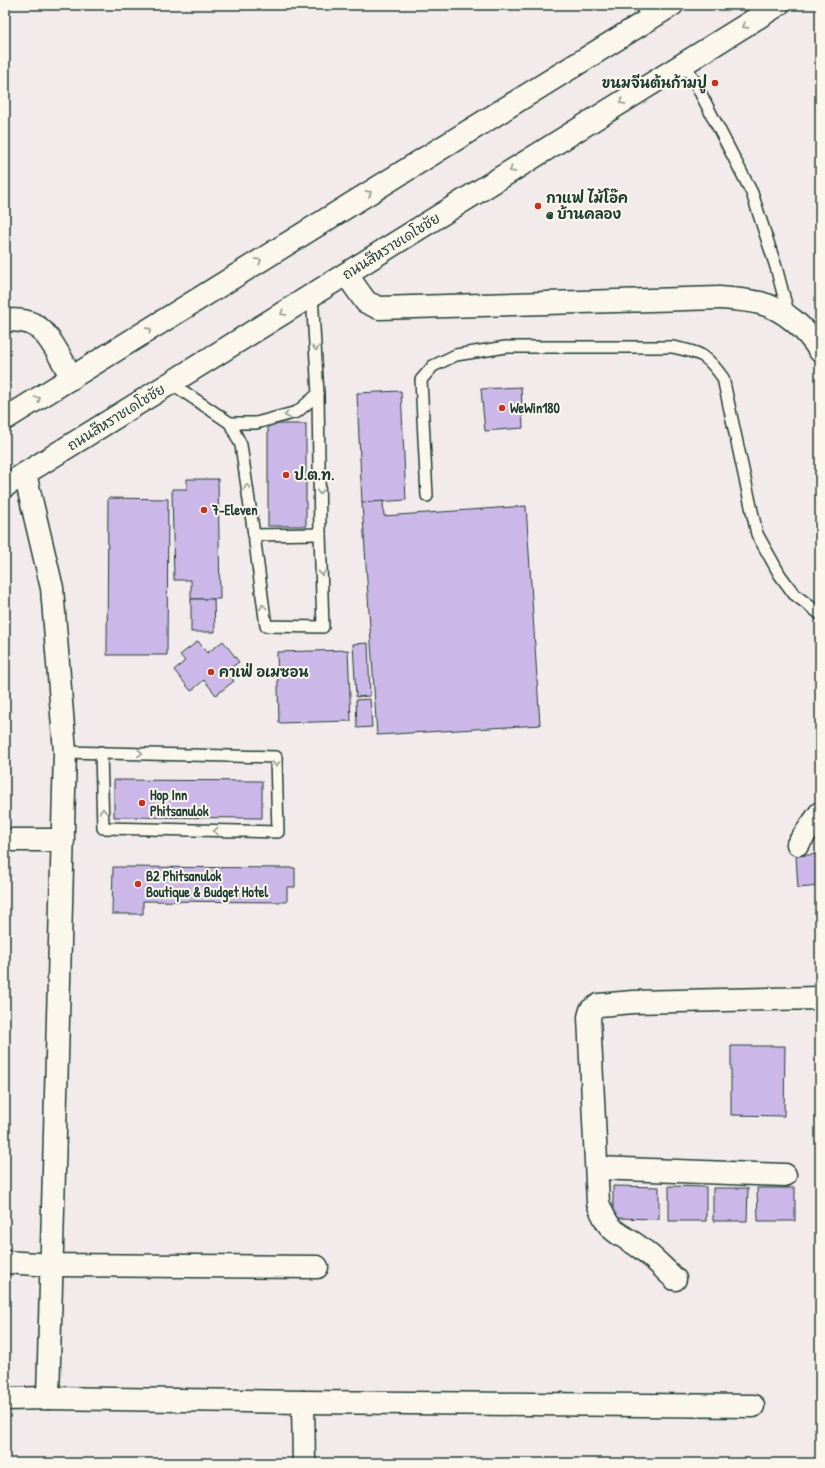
<svg xmlns="http://www.w3.org/2000/svg" width="825" height="1468" viewBox="0 0 825 1468" font-family="'Patrick Hand','Playpen Sans Thai',sans-serif">
<style>
.building{fill:#ccb8e8;stroke:#1f3d34}
.lines{fill:none;stroke-linecap:round;stroke-linejoin:round}
.lane-casing{stroke:#1f3d34;stroke-width:14}
.street-casing{stroke:#1f3d34;stroke-width:25}
.primary-casing{stroke:#1f3d34;stroke-width:25}
.lane{stroke:#fbf7ec;stroke-width:11}
.street{stroke:#fbf7ec;stroke-width:22}
.primary{stroke:#fbf7ec;stroke-width:22}
.oneway{stroke:#8d9a90}
.poi-dot{fill:#c8321e;stroke:#fbf7ec;stroke-width:1.5}
.labels{text-anchor:middle;stroke-width:4;stroke-linejoin:round;paint-order:stroke}
.poi-label{font-size:14px;font-weight:bold;fill:#1f3d34;stroke:#fbf7ec;text-anchor:start}
.street-label{font-size:14px;fill:#1f3d34;stroke:#fbf7ec}
</style>
<rect width="100%" height="100%" fill="#f2eaeb"/>
<filter id="ink" filterUnits="userSpaceOnUse"><feTurbulence type="fractalNoise" baseFrequency=".025" numOctaves="2"/><feDisplacementMap in="SourceGraphic" scale="8" xChannelSelector="R" yChannelSelector="G"/><feConvolveMatrix kernelMatrix="1 2 1 2 8 2 1 2 1" color-interpolation-filters="sRGB"/></filter>
<g filter="url(#ink)">
<g class="building">
<polygon points="521,387 523,428 485,431 481,389"/>
<polygon points="401,391 406,500 362,503 357,393"/>
<rect x="268" y="424" width="38" height="102"/>
<polygon points="187,479 218,479 220,599 191,599 191,580 174,580 172,489 187,489"/>
<polygon points="108,498 168,499 167,655 107,655"/>
<polygon points="383,501 384,516 526,506 540,725 377,735 362,503"/>
<polygon points="191,599 214,599 215,632 191,632"/>
<polygon points="198,641 207,653 223,641 239,662 226,671 234,681 216,695 204,680 191,691 174,670 185,661 180,655"/>
<polygon points="368,643 370,696 356,697 353,644"/>
<polygon points="348,650 351,721 279,723 277,652"/>
<polygon points="370,699 372,727 357,728 356,700"/>
<polygon points="114,780 262,781 262,818 114,817"/>
<polygon points="820,854 820,886 798,888 796,856"/>
<polygon points="113,867 295,868 295,887 287,887 287,902 143,901 143,914 112,914"/>
<polygon points="731,1046 785,1046 784,1116 731,1115"/>
<polygon points="613,1186 659,1187 659,1219 613,1218"/>
<polygon points="669,1186 706,1187 706,1221 669,1221"/>
<polygon points="713,1188 748,1188 747,1221 713,1221"/>
<polygon points="757,1188 795,1188 795,1221 758,1221"/>
</g>
<g class="lines">
<defs>
<g id="lane">
<polyline points="641,5 648,20"/>
<polyline points="685,63 752,193 776,267 789,316"/>
<polyline points="171,383 230,423 241,445 254,535 320,534 318,394 312,295"/>
<polyline points="230,423 256,423 297,412 318,394"/>
<path d="M427 496 421 380 433 366 456 355 506 347H673C701 353 706 354 723 378L757 534 780 575 794 594 820 614"/>
<polyline points="254,535 266,626 323,627 320,534"/>
<polyline points="65,752 276,757 278,832 103,828 101,752"/>
</g>
<g id="street">
<path d="M346 274 366 302 379 308 720 298C733 299 747 300 760 303 785 309 807 330 820 351"/>
<path d="M5 320C15 320 27 320 36 326 50 334 63 363 72 378"/>
<polyline points="25,474 52,588 65,752 48,1398 303,1402 304,1463"/>
<polyline points="5,840 63,840"/>
<polyline points="798,844 820,813"/>
<polyline points="597,1168 785,1175"/>
<polyline points="5,1262 52,1265 317,1267"/>
<path d="M675 1279C664 1269 654 1258 642 1249 617 1230 611 1237 598 1203L589 1017 591 1010 599 1005 633 1002 820 998"/>
<polyline points="5,1399 48,1398"/>
<polyline points="303,1402 753,1406"/>
</g>
<g id="primary">
<polyline points="5,419 672,5"/>
<polyline points="5,486 778,5"/>
</g>
</defs>
<use href="#lane" class="lane-casing"/>
<use href="#street" class="street-casing"/>
<use href="#primary" class="primary-casing"/>
<use href="#lane" class="lane"/>
<use href="#street" class="street"/>
<use href="#primary" class="primary"/>
</g>
<defs><path id="oneway-chevron" d="M-2-3.5L2.5 0L-2 3.5" fill="none" stroke-width="1.6" stroke-linecap="round" stroke-linejoin="round"/></defs>
<g class="oneway">
<use href="#oneway-chevron" transform="translate(745 26) rotate(148)"/>
<use href="#oneway-chevron" transform="translate(622 102) rotate(148)"/>
<use href="#oneway-chevron" transform="translate(512 170) rotate(148)"/>
<use href="#oneway-chevron" transform="translate(369 193) rotate(-32)"/>
<use href="#oneway-chevron" transform="translate(259 261) rotate(-32)"/>
<use href="#oneway-chevron" transform="translate(283 313) rotate(148)"/>
<use href="#oneway-chevron" transform="translate(149 330) rotate(-32)"/>
<use href="#oneway-chevron" transform="translate(316 348) rotate(86)"/>
<use href="#oneway-chevron" transform="translate(38 399) rotate(-32)"/>
<use href="#oneway-chevron" transform="translate(287 415) rotate(166)"/>
<use href="#oneway-chevron" transform="translate(247 487) rotate(-98)"/>
<use href="#oneway-chevron" transform="translate(320 492) rotate(89)"/>
<use href="#oneway-chevron" transform="translate(322 573) rotate(88)"/>
<use href="#oneway-chevron" transform="translate(263 607) rotate(-97)"/>
<use href="#oneway-chevron" transform="translate(140 753) rotate(1)"/>
<use href="#oneway-chevron" transform="translate(276 764) rotate(89)"/>
<use href="#oneway-chevron" transform="translate(103 811) rotate(-91)"/>
<use href="#oneway-chevron" transform="translate(216 831) rotate(-179)"/>
</g>
</g>
<g class="poi-dot">
<circle cx="715" cy="83" r="4"/>
<circle cx="538" cy="206" r="4"/>
<circle cx="502" cy="408" r="4"/>
<circle cx="286" cy="475" r="4"/>
<circle cx="204" cy="510" r="4"/>
<circle cx="211" cy="672" r="4"/>
<circle cx="142" cy="803" r="4"/>
<circle cx="138" cy="884" r="4"/>
</g>
<g class="labels">
<g class="poi-label">
<text x="707" y="88" text-anchor="end">ขนมจีนต้นก้ามปู</text>
<text x="546" y="203">กาแฟ ไม้โอ๊ค<tspan x="546" dy="16">@ บ้านคลอง</tspan></text>
<text x="510" y="413">WeWin180</text>
<text x="294" y="480">ป.ต.ท.</text>
<text x="212" y="515">7-Eleven</text>
<text x="219" y="677">คาเฟ่ อเมซอน</text>
<text x="150" y="800">Hop Inn<tspan x="150" dy="16">Phitsanulok</tspan></text>
<text x="146" y="881">B2 Phitsanulok<tspan x="146" dy="16">Boutique &amp; Budget Hotel</tspan></text>
</g>
<g class="street-label">
<text transform="translate(391 246) rotate(-32)" y="5">ถนนสีหราชเดโชชัย</text>
<text transform="translate(116 417) rotate(-32)" y="5">ถนนสีหราชเดโชชัย</text>
</g>
</g>
<rect width="825" height="1468" fill="none" stroke="#fbf7ec" stroke-width="20"/>
<rect x="10" y="10" width="805" height="1448" fill="none" stroke="#1f3d34" stroke-width="1.5" filter="url(#ink)"/>
</svg>
